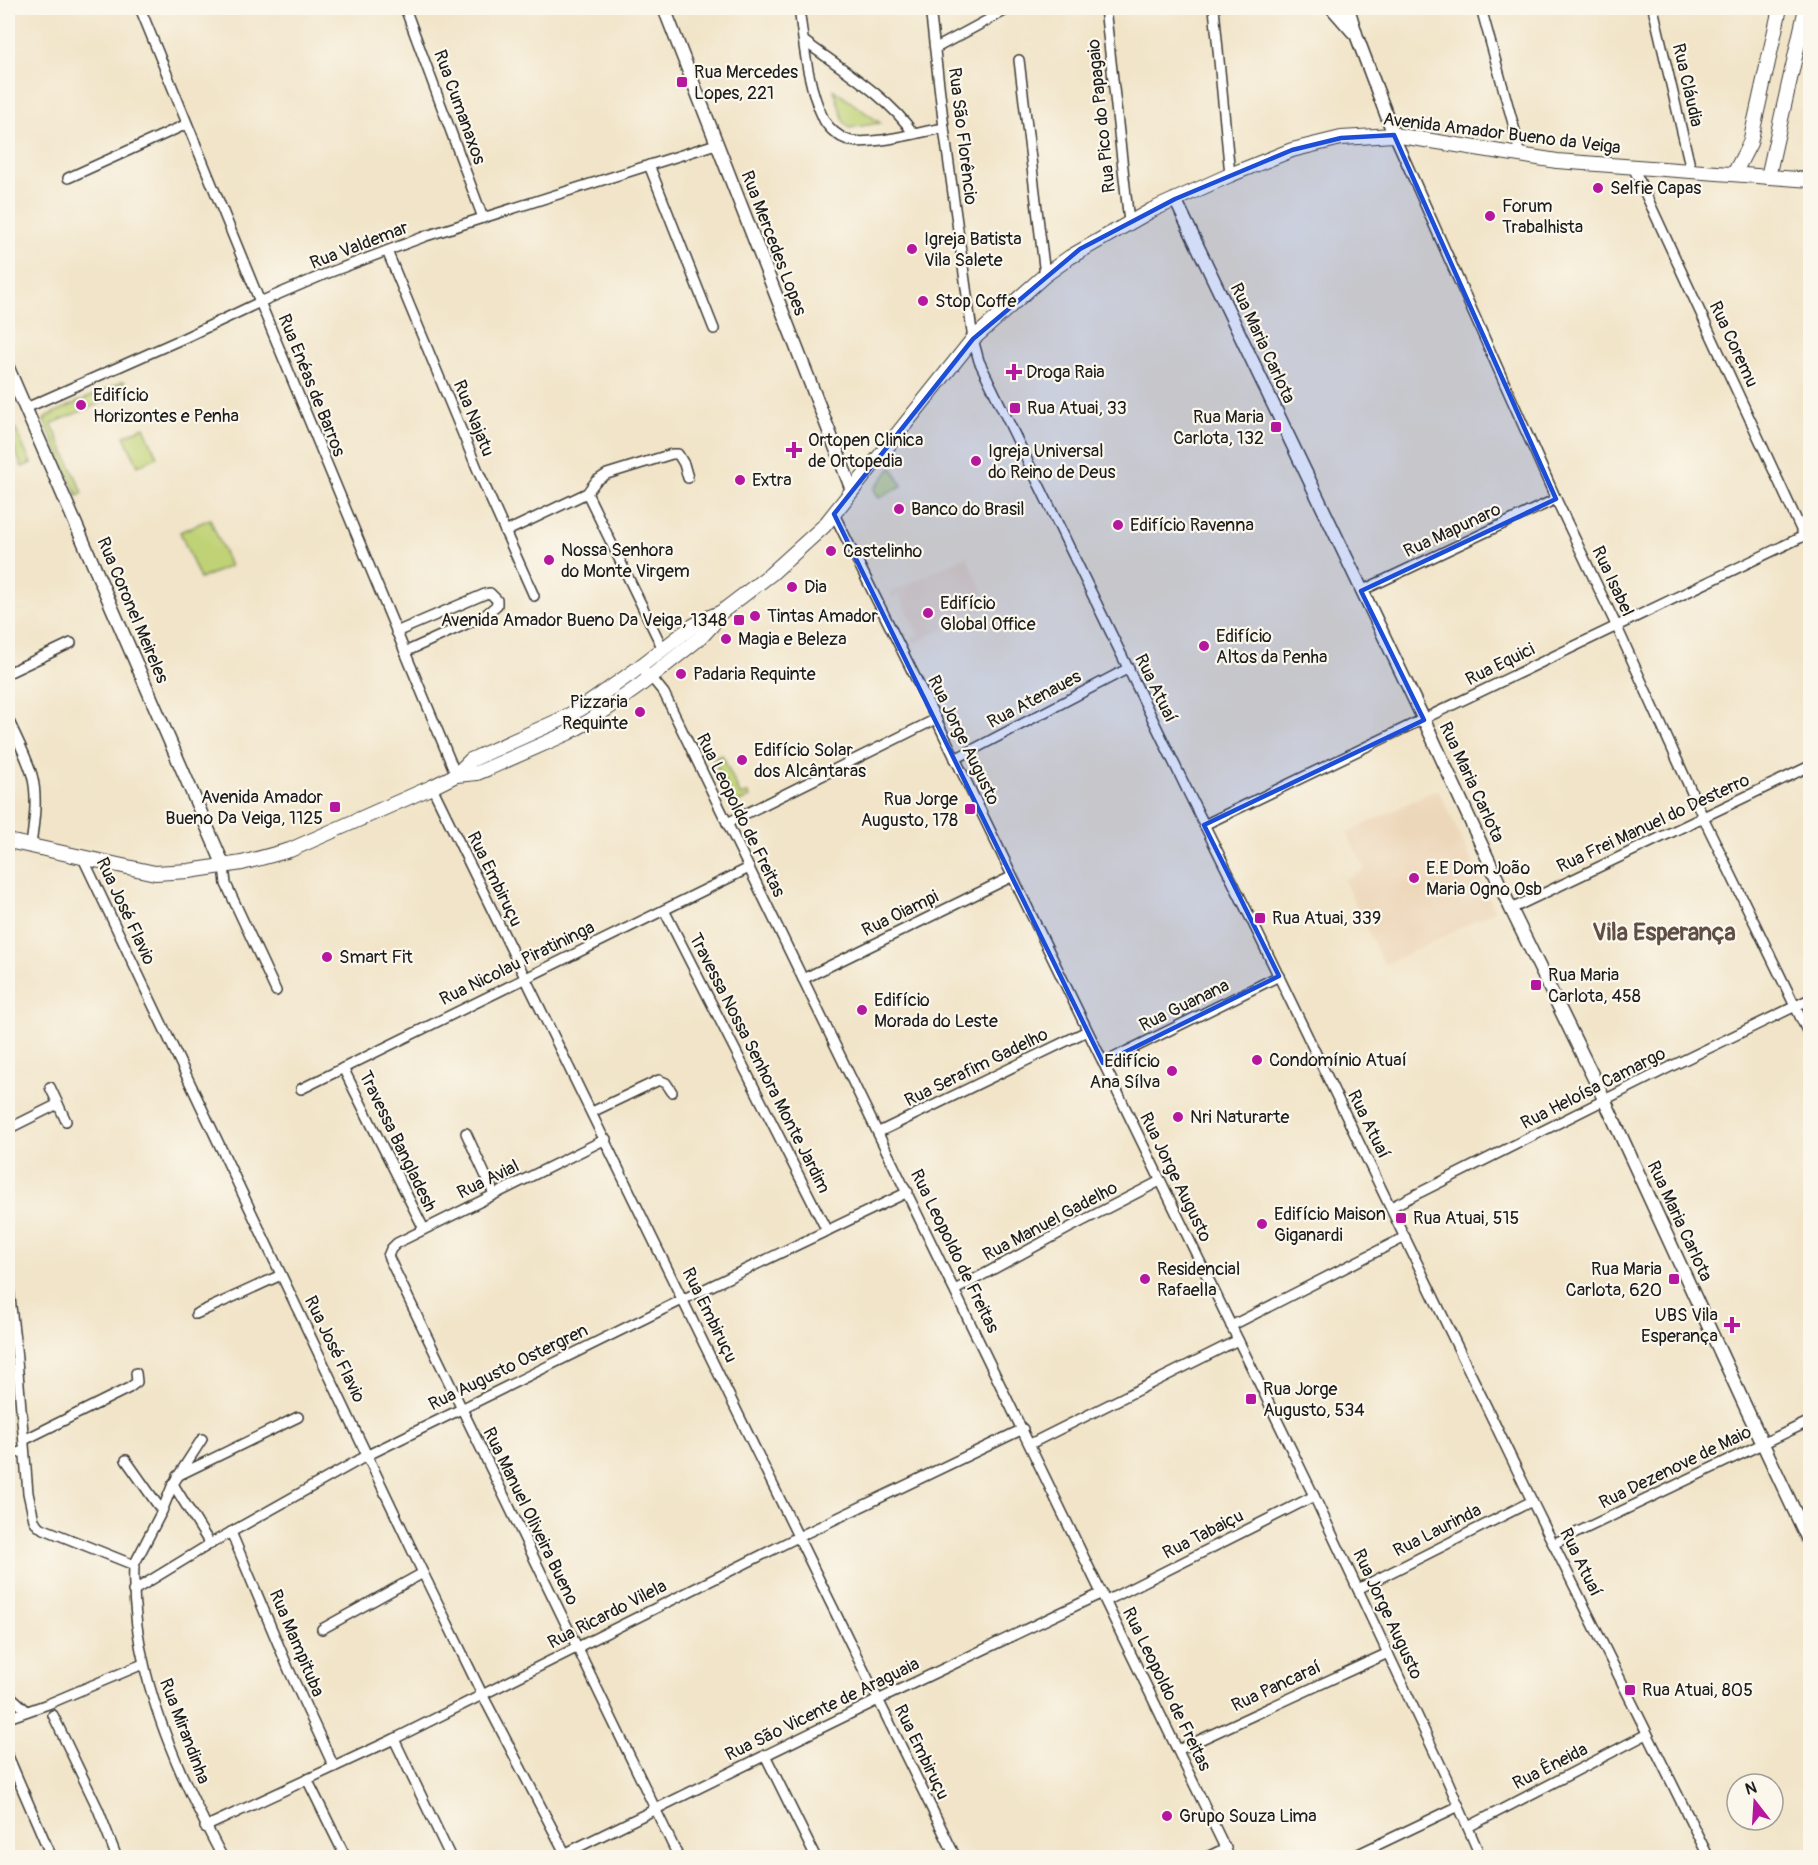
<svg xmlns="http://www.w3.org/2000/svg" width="1818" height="1865" viewBox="0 0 1818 1865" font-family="Pangolin,sans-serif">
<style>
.built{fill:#edd7ba}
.green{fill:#bfd275;stroke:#6e7748;stroke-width:1.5}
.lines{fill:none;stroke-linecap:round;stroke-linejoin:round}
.minor-casing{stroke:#3c3a36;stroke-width:12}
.tertiary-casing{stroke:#3c3a36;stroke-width:15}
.secondary-casing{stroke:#3c3a36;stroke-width:16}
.minor{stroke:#fff;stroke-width:9}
.tertiary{stroke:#fff;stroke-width:12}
.secondary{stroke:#fff;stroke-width:14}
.marked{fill:#1d4ed8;fill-opacity:0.2;stroke:#1d4ed8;stroke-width:4.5;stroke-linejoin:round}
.poi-dot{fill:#b5179e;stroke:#fbf7ec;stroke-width:2}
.labels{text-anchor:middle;stroke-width:4.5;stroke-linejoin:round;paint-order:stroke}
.poi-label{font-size:18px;fill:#1c1c1c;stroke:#fbf7ec;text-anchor:start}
.street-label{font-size:18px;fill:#1c1c1c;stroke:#fbf7ec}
.district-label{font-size:24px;font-weight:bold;fill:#5e4e46;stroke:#fbf7ec}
</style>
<rect width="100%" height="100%" fill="#fbf7ec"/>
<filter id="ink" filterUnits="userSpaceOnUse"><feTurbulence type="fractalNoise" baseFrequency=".0167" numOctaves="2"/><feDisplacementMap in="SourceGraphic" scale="12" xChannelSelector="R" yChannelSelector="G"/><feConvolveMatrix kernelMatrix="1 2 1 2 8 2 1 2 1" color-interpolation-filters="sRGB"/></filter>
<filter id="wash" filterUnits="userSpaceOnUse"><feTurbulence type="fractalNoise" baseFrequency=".008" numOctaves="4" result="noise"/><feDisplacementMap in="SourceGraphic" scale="24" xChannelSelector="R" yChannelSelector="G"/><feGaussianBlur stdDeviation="1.35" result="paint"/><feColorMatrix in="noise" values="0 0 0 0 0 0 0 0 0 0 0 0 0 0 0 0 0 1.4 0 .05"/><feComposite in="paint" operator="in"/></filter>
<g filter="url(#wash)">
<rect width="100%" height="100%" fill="#f1e4c8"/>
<g class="built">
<polygon points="966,556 991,606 914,643 912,638 918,634 899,595 893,598 890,593"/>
<polygon points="1438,789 1495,911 1384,965 1344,880 1365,870 1347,833"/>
</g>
<g class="green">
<polygon points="834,90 880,123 849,128 844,122"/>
<polygon points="124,381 129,391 53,423 52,425 83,493 78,496 44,420 47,416"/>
<polygon points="8,413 31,463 22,467 8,434"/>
<polygon points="144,427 157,457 138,466 124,436"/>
<polygon points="892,467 902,486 879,498 874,489"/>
<polygon points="210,519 230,566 200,579 180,532"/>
<polygon points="722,755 741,796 748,793 750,797 735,804 713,759"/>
</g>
</g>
<g filter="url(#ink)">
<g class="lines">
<defs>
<g id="minor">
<polyline points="140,8 260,302 456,775"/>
<polyline points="405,8 483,218"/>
<path d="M799 8C804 44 807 86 824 120 829 129 839 137 848 140 868 147 922 131 944 128"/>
<polyline points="930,8 944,128 973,339 979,361 1189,794 1252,921 1532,1501 1709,1858"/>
<polyline points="1105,8 1129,222"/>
<polyline points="1214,8 1230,175"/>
<polyline points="1481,8 1517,138 1519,156"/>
<polyline points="1653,8 1691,170"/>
<path d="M804 41C839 67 889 97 913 133"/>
<polyline points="936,48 1010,8"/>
<polyline points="1019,60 1045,275"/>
<polyline points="1394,135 1556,499 1616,625 1703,817 1810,1037"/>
<polyline points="649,165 714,329"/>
<polyline points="1633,167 1804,536"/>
<polyline points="68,178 187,124"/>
<polyline points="387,251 479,473 534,596"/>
<polyline points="26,408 184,338 260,302 323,275 426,236 716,144"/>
<polyline points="587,493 663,649"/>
<polyline points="834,514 936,719 1314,1496 1447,1779 1481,1858"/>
<polyline points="505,532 587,493 596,481 607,474 672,454 678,454 684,464 688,478"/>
<polyline points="1361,591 1556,499"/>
<polyline points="396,632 485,594 490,593 497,600 497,605 484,616 405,652"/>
<polyline points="639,667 651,677 664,693 1230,1858"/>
<polyline points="8,673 71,643"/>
<path d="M8 719C16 737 26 755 32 775 38 797 34 823 31 845"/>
<polyline points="955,759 1129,668"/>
<path d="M432 787C609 1142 779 1502 956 1858"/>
<polyline points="727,823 936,719"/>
<path d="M1204 825C1406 728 1608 629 1810 533"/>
<polyline points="82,856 423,1573 482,1694 565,1853"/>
<polyline points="224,866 226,884 276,991"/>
<polyline points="1511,909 1810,766"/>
<polyline points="664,910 827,1231"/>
<polyline points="803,979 1011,877"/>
<polyline points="1103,1063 1279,976"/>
<polyline points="343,1068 424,1229"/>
<polyline points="50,1087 66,1121"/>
<polyline points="301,1089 749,868"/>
<polyline points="592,1112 659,1080 666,1083 672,1092"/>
<polyline points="8,1129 58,1104"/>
<polyline points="879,1132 1087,1031"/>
<polyline points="466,1133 494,1194"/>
<polyline points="606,1139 397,1243 391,1249 388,1256 679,1858"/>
<polyline points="1391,1207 1676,1064 1810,999"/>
<path d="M8 1282 16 1348 28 1493 34 1520 38 1526 44 1529 134 1565C131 1639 153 1708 182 1775 195 1803 208 1831 223 1858"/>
<polyline points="955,1290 1067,1229 1160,1181"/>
<polyline points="196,1314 281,1275"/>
<polyline points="1231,1326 1405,1237"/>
<polyline points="24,1440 129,1388 137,1382 136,1373"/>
<polyline points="1030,1444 1238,1340"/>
<polyline points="8,1455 24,1451"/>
<polyline points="126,1460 162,1511"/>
<polyline points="177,1476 298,1417"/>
<polyline points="173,1484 210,1544"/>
<polyline points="231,1532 289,1670 334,1767"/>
<polyline points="1553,1544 1810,1421"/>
<polyline points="134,1565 162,1511 173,1484 202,1439"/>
<polyline points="1358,1589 1532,1501"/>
<polyline points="133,1591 210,1544 368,1455 684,1299 908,1192"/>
<polyline points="1106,1601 1314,1496"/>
<polyline points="322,1629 423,1573"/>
<polyline points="8,1694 27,1711"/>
<polyline points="53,1715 98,1809 117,1858"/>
<polyline points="8,1718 48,1704 143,1664"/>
<polyline points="394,1739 451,1858"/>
<polyline points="1178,1750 1388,1653"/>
<polyline points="765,1755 816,1858"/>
<polyline points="8,1756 52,1858"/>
<polyline points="307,1779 346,1858"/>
<polyline points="205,1827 394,1739 798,1537 1023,1429"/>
<polyline points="1468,1827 1647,1734"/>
<polyline points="556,1858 878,1700 1102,1593"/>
<polyline points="1205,1858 1226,1848"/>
<polyline points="1350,1858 1459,1806"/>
</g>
<g id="tertiary">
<polyline points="664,8 852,490"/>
<polyline points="1332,8 1353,32"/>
<polyline points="1348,8 1357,37 1394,135"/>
<polyline points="1175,199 1424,720 1511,909 1605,1101 1746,1408 1810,1544"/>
<polyline points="8,368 224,866"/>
<polyline points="1803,1858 1810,1854"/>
</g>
<g id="secondary">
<polyline points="1734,174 1750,143 1780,8"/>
<polyline points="1768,177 1806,8"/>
<polyline points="456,775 477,773 489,768 568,733 591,720 639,686 701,637 712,625 720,613 771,574 824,526 973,339 1045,275 1070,257 1152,210 1230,175 1292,150 1341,138 1394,135 1557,161 1810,180"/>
<polyline points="8,841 155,873 189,871 242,863 290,850 432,787 456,775 471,760 560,720 582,708 633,672 693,626 705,619 720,613"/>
</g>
</defs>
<use href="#minor" class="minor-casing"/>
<use href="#tertiary" class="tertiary-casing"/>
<use href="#secondary" class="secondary-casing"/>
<use href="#minor" class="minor"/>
<use href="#tertiary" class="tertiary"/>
<use href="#secondary" class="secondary"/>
</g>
</g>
<path class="marked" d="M1394 135 1556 499 1361 591 1424 720 1204 825 1279 976 1103 1063 834 514 973 339 1080 249 1175 199 1292 150 1341 138Z"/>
<g class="poi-dot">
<rect x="676" y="76" width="12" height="12" rx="3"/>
<circle cx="1598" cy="188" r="6"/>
<circle cx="1490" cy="216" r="6"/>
<circle cx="912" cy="249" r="6"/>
<circle cx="923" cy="301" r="6"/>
<path d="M1011 363h6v6h6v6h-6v6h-6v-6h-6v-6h6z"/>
<circle cx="81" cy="405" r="6"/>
<rect x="1009" y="402" width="12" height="12" rx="3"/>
<rect x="1270" y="421" width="12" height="12" rx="3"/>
<path d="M791 441h6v6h6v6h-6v6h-6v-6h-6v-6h6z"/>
<circle cx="976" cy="461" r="6"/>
<circle cx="740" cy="480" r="6"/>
<circle cx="899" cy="509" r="6"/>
<circle cx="1118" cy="525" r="6"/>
<circle cx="831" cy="551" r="6"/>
<circle cx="549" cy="560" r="6"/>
<circle cx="792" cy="587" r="6"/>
<circle cx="928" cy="613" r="6"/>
<circle cx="755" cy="616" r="6"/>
<rect x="733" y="614" width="12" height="12" rx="3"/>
<circle cx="726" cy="639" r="6"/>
<circle cx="1204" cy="646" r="6"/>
<circle cx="681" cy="674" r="6"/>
<circle cx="640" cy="712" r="6"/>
<circle cx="742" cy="760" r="6"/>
<rect x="329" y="801" width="12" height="12" rx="3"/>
<rect x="964" y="803" width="12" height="12" rx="3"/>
<circle cx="1414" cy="878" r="6"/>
<rect x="1254" y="912" width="12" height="12" rx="3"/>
<circle cx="327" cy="957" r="6"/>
<rect x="1530" y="979" width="12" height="12" rx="3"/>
<circle cx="862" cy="1010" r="6"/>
<circle cx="1257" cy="1060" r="6"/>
<circle cx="1172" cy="1071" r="6"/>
<circle cx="1178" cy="1117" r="6"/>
<rect x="1395" y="1212" width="12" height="12" rx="3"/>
<circle cx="1262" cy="1224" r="6"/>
<circle cx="1145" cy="1279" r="6"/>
<rect x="1668" y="1273" width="12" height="12" rx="3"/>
<path d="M1729 1316h6v6h6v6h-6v6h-6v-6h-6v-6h6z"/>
<rect x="1245" y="1393" width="12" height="12" rx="3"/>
<rect x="1624" y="1684" width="12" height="12" rx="3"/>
<circle cx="1167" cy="1816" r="6"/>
</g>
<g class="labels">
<g class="poi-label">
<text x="694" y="78">Rua Mercedes<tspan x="694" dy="21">Lopes, 221</tspan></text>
<text x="1610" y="194">Selfie Capas</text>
<text x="1502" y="212">Forum<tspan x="1502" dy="21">Trabalhista</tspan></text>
<text x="924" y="245">Igreja Batista<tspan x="924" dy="21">Vila Salete</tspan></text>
<text x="935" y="307">Stop Coffe</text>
<text x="1026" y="378">Droga Raia</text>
<text x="93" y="401">Edifício<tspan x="93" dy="21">Horizontes e Penha</tspan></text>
<text x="1027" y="414">Rua Atuai, 33</text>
<text x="1264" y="423" text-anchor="end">Rua Maria<tspan x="1264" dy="21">Carlota, 132</tspan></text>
<text x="808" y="446">Ortopen Clinica<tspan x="808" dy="21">de Ortopedia</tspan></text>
<text x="988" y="457">Igreja Universal<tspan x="988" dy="21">do Reino de Deus</tspan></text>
<text x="752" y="486">Extra</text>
<text x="911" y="515">Banco do Brasil</text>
<text x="1130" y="531">Edifício Ravenna</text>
<text x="561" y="556">Nossa Senhora<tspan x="561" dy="21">do Monte Virgem</tspan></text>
<text x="843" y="557">Castelinho</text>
<text x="804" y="593">Dia</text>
<text x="940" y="609">Edifício<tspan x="940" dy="21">Global Office</tspan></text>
<text x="767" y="622">Tintas Amador</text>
<text x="727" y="626" text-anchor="end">Avenida Amador Bueno Da Veiga, 1348</text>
<text x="1216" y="642">Edifício<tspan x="1216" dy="21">Altos da Penha</tspan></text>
<text x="738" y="645">Magia e Beleza</text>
<text x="693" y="680">Padaria Requinte</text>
<text x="628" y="708" text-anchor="end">Pizzaria<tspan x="628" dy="21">Requinte</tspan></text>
<text x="754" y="756">Edifício Solar<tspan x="754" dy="21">dos Alcântaras</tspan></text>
<text x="323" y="803" text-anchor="end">Avenida Amador<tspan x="323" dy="21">Bueno Da Veiga, 1125</tspan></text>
<text x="958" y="805" text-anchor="end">Rua Jorge<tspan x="958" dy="21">Augusto, 178</tspan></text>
<text x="1426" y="874">E.E Dom João<tspan x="1426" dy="21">Maria Ogno Osb</tspan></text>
<text x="1272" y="924">Rua Atuai, 339</text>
<text x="339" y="963">Smart Fit</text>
<text x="1548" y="981">Rua Maria<tspan x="1548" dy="21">Carlota, 458</tspan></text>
<text x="874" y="1006">Edifício<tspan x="874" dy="21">Morada do Leste</tspan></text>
<text x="1269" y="1066">Condomínio Atuaí</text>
<text x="1160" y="1067" text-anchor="end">Edifício<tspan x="1160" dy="21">Ana Sílva</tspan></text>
<text x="1190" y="1123">Nri Naturarte</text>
<text x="1274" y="1220">Edifício Maison<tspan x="1274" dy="21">Giganardi</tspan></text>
<text x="1413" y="1224">Rua Atuai, 515</text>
<text x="1157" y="1275">Residencial<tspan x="1157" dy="21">Rafaella</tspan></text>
<text x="1662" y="1275" text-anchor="end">Rua Maria<tspan x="1662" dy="21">Carlota, 620</tspan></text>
<text x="1718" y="1321" text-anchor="end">UBS Vila<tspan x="1718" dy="21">Esperança</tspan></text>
<text x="1263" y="1395">Rua Jorge<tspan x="1263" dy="21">Augusto, 534</tspan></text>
<text x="1642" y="1696">Rua Atuai, 805</text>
<text x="1179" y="1822">Grupo Souza Lima</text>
</g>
<g class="street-label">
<text transform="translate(1688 85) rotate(77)" y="6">Rua Cláudia</text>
<text transform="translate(460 107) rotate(70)" y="6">Rua Cumanaxos</text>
<text transform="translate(1101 116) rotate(-96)" y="6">Rua Pico do Papagaio</text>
<text transform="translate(1502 133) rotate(7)" y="6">Avenida Amador Bueno da Veiga</text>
<text transform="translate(963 136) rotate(83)" y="6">Rua São Florêncio</text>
<text transform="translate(774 243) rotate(69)" y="6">Rua Mercedes Lopes</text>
<text transform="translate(359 245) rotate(-21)" y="6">Rua Valdemar</text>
<text transform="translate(1263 343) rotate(65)" y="6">Rua Maria Carlota</text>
<text transform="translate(1734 344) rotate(65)" y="6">Rua Coremu</text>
<text transform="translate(312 385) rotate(68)" y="6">Rua Enéas de Barros</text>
<text transform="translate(474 418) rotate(68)" y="6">Rua Najatu</text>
<text transform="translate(1452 530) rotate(-25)" y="6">Rua Mapunaro</text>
<text transform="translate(1613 581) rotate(65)" y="6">Rua Isabel</text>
<text transform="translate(133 610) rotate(67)" y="6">Rua Coronel Meireles</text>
<text transform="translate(1500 664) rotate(-26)" y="6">Rua Equici</text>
<text transform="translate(1156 688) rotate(64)" y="6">Rua Atuaí</text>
<text transform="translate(1034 699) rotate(-28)" y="6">Rua Atenaues</text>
<text transform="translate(964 740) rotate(64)" y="6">Rua Jorge Augusto</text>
<text transform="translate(1472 782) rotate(65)" y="6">Rua Maria Carlota</text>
<text transform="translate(741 815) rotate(64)" y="6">Rua Leopoldo de Freitas</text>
<text transform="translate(1653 823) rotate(-25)" y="6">Rua Frei Manuel do Desterro</text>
<text transform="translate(495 879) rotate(64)" y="6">Rua Embiruçu</text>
<text transform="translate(126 911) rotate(65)" y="6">Rua José Flavio</text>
<text transform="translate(900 913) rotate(-26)" y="6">Rua Oiampi</text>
<text transform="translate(517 963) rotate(-26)" y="6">Rua Nicolau Piratininga</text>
<text transform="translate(1184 1005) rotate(-26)" y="6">Rua Guanana</text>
<text transform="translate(760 1063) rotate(63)" y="6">Travessa Nossa Senhora Monte Jardim</text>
<text transform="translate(976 1067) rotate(-26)" y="6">Rua Serafim Gadelho</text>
<text transform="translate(1593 1088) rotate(-27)" y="6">Rua Heloísa Camargo</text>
<text transform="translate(1369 1124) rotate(64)" y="6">Rua Atuaí</text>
<text transform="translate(398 1141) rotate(64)" y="6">Travessa Bangladesh</text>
<text transform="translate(1176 1177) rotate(64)" y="6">Rua Jorge Augusto</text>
<text transform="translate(488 1179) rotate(-26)" y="6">Rua Avial</text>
<text transform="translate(1050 1221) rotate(-28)" y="6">Rua Manuel Gadelho</text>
<text transform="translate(1680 1221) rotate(65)" y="6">Rua Maria Carlota</text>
<text transform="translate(955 1251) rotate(64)" y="6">Rua Leopoldo de Freitas</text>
<text transform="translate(710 1315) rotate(64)" y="6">Rua Embiruçu</text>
<text transform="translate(335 1349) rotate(64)" y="6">Rua José Flavio</text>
<text transform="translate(508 1367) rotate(-26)" y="6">Rua Augusto Ostergren</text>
<text transform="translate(1675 1467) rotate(-26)" y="6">Rua Dezenove de Maio</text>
<text transform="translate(531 1516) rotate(64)" y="6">Rua Manuel Oliveira Bueno</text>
<text transform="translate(1437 1530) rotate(-27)" y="6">Rua Laurinda</text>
<text transform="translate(1203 1534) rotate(-27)" y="6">Rua Tabaiçu</text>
<text transform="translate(1581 1562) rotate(64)" y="6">Rua Atuaí</text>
<text transform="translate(607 1614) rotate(-27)" y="6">Rua Ricardo Vilela</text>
<text transform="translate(1388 1614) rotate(65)" y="6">Rua Jorge Augusto</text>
<text transform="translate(297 1643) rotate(67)" y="6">Rua Mampituba</text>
<text transform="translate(1276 1686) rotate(-25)" y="6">Rua Pancaraí</text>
<text transform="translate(1167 1689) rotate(64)" y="6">Rua Leopoldo de Freitas</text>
<text transform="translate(822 1709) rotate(-26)" y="6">Rua São Vicente de Araguaia</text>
<text transform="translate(185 1731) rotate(69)" y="6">Rua Mirandinha</text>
<text transform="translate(922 1752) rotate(64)" y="6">Rua Embiruçu</text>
<text transform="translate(1550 1766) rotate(-27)" y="6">Rua Êneida</text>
</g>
<g class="district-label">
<text x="1664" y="940">Vila Esperança</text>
</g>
</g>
<rect width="1818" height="1865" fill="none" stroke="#fbf7ec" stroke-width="30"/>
<g transform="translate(1755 1802) rotate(343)"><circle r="28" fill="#fbf7ec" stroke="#a29f99" stroke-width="1.5"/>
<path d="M0-4.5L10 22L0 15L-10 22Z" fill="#b5179e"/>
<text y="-9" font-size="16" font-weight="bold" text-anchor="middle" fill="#1c1c1c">N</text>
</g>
</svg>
